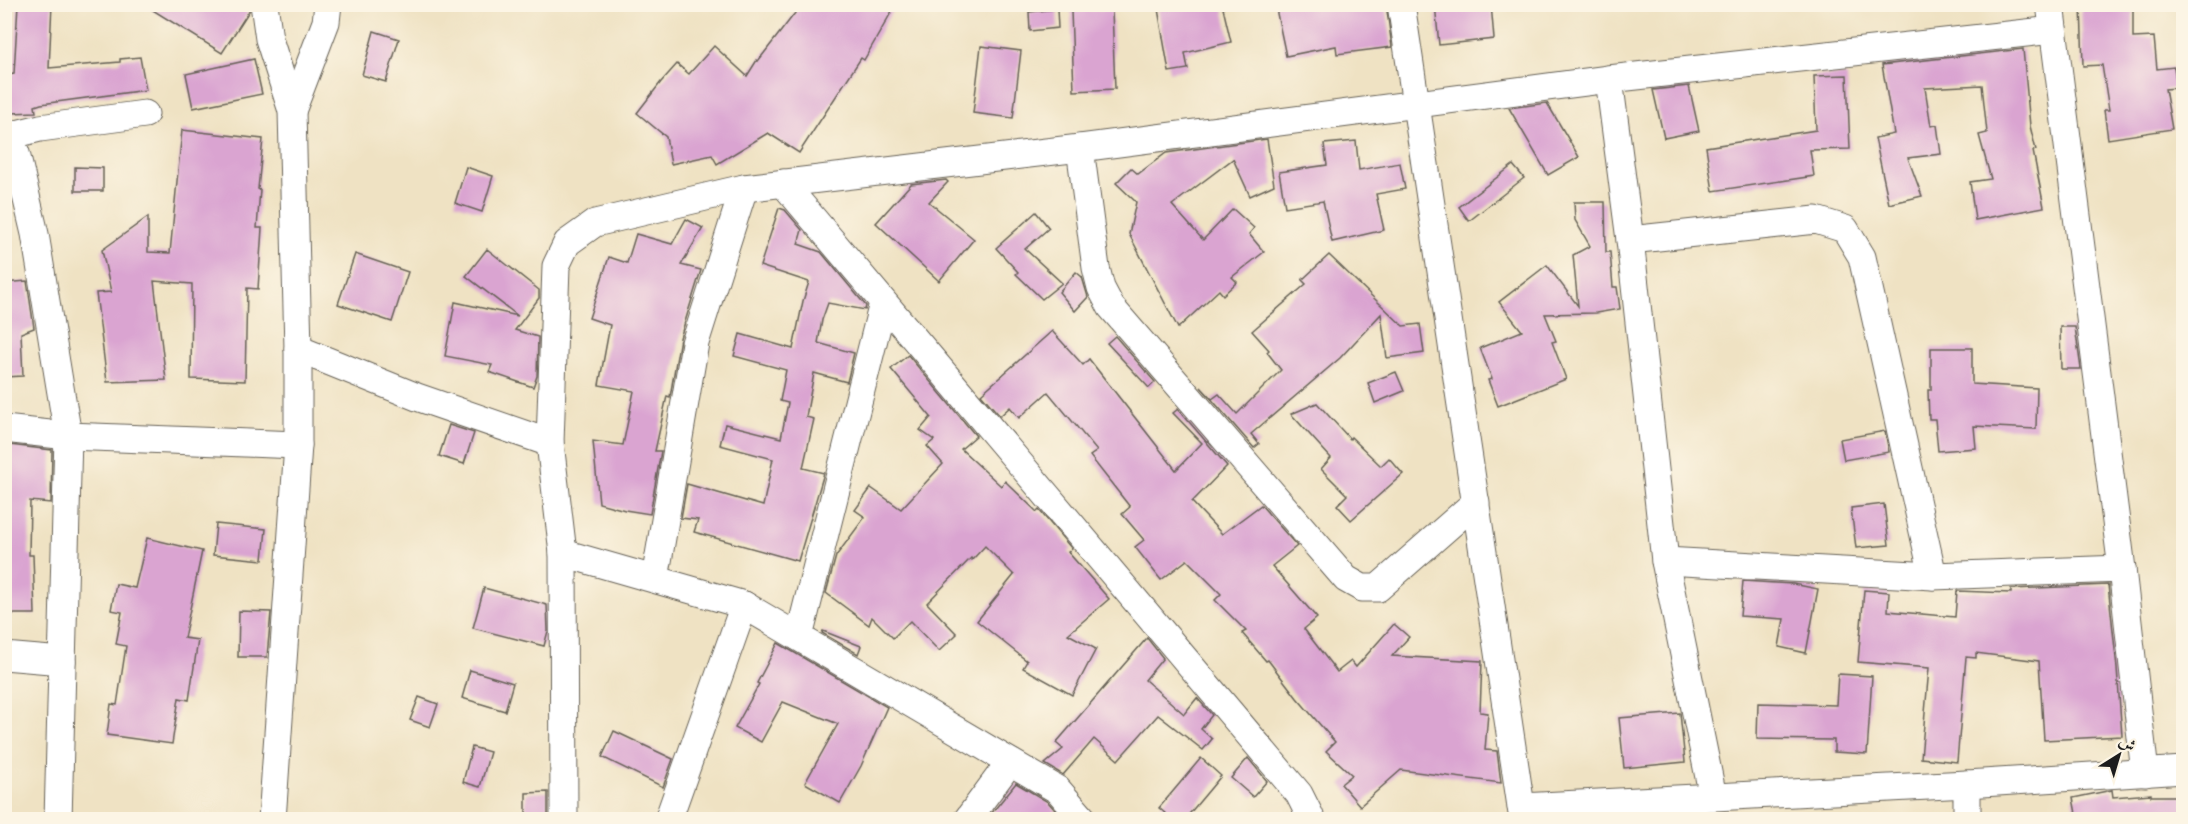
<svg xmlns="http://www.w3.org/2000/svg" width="2188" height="824" viewBox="0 0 2188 824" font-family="'Sorts Mill Goudy',Amiri,serif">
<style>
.building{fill:#daa4d1}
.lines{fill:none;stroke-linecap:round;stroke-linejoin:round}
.street-casing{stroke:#666156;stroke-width:29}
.street{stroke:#fff;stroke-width:27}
</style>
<rect width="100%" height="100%" fill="#fcf5e5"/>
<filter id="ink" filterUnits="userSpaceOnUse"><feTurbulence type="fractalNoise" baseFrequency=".0167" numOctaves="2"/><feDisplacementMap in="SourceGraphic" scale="12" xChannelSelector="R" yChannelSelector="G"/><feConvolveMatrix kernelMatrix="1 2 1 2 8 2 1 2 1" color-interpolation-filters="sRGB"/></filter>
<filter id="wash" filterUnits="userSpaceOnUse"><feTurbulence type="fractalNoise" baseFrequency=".008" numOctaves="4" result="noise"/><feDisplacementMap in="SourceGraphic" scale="24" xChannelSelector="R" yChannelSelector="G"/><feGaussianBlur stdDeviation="1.35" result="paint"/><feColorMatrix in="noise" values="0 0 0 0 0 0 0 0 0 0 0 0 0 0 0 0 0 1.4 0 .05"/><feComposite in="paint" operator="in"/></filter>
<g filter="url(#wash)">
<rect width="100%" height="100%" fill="#efe2c3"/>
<g id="blocks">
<g class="building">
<polygon points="18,4 52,4 49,68 120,62 120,59 140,57 146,90 41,104 35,106 36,112 11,113 8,75 14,74"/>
<polygon points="143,4 249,4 249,11 222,53"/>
<polygon points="802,4 896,4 864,60 861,58 799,153 768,133 717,164 712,155 671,164 666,137 637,113 661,82 677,64 689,74 714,46 747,76 757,60 758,61"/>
<polygon points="1186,4 1222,4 1231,42 1185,53 1188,69 1169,72 1158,9"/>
<polygon points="1275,4 1386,4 1392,47 1337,54 1336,46 1286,56"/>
<polygon points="1435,4 1491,4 1494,39 1439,45"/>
<polygon points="2081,5 2133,5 2133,38 2154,37 2157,69 2174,67 2177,88 2165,89 2172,129 2108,139 2104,110 2109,110 2102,65 2083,66"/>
<polygon points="1057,9 1058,28 1030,31 1029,12"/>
<polygon points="1112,10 1115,89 1074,91 1071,11"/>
<polygon points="374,31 399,39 386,82 362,75"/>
<polygon points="981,46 1021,51 1013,118 973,113"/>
<polygon points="2023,49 2030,126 2036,150 2033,151 2044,207 1975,220 1970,182 1991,179 1979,135 1987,133 1982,85 1925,88 1931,126 1937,125 1941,154 1908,158 1922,196 1889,204 1875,138 1894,134 1882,65"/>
<polygon points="254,59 262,94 193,108 186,74"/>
<polygon points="1847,75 1850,149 1810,150 1814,176 1713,191 1706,147 1816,130 1814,76"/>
<polygon points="1689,86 1699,131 1664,138 1653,90"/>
<polygon points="1547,103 1579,157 1548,175 1509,108"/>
<polygon points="182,130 263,139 258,189 260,190 257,228 262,228 258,289 247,288 245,381 191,379 192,284 154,281 166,380 107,382 96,293 111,292 102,250 148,217 148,252 170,253"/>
<polygon points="1267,139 1274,185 1250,196 1233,159 1172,205 1203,240 1233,209 1254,228 1249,234 1264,252 1232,277 1237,282 1223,295 1219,290 1178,328 1129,234 1136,202 1116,183 1131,168 1138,174 1166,153"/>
<polygon points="1356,141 1359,170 1400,163 1405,189 1376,194 1384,230 1332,242 1323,201 1285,207 1279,172 1327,165 1324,144"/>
<polygon points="1513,165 1524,178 1469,221 1459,207"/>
<polygon points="75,167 103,168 103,191 75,191"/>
<polygon points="466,167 493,176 482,212 455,203"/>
<polygon points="946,180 948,182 929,202 974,239 939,281 876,223 911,184"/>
<polygon points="1574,202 1605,202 1606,252 1610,252 1613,287 1617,287 1620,309 1596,313 1545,314 1556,341 1552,342 1566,379 1498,406 1488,380 1492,379 1480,348 1522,331 1499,302 1547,265 1578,306 1573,255 1590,246 1575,220"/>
<polygon points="779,208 785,210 802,230 798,244 821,252 866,306 865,310 828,303 822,320 818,343 854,353 847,382 814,373 806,417 814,419 803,468 824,473 798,561 694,532 698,520 681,518 687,484 763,506 773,459 720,445 725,424 781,438 788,403 780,401 786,370 734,356 740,334 793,349 803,301 809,282 760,266"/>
<polygon points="1036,212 1049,228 1025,249 1062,283 1042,299 1016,274 1018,272 996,248"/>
<polygon points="686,219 703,228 681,265 701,270 680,338 670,397 667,396 655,451 661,451 650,514 625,510 599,503 593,441 623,445 634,391 599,385 610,325 589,318 609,257 627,263 636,234 672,244"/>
<polygon points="487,249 539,290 539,298 515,330 538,337 537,376 533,387 489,372 492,365 445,356 455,302 518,316 466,276"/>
<polygon points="355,254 408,272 392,322 338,304"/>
<polygon points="1329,255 1403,326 1420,324 1424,353 1387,358 1381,314 1340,358 1251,434 1259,444 1254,448 1201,387 1212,399 1219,394 1237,414 1281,370 1267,352 1269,350 1252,331 1306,284 1302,280"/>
<polygon points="1076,272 1082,277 1088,297 1075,311 1059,292"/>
<polygon points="27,281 34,328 21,333 23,376 4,377 4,283"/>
<polygon points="2060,327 2075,327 2081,369 2061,369"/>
<polygon points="1052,331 1083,365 1089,359 1176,470 1202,443 1173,413 1178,409 1227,466 1192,502 1222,534 1261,505 1297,546 1272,566 1317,618 1304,629 1337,672 1351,661 1356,667 1394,624 1409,637 1392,656 1482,661 1480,712 1488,713 1485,750 1497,751 1501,783 1401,770 1360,806 1341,784 1352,775 1326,751 1335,742 1297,698 1268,660 1266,661 1242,633 1246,631 1215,600 1221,594 1187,560 1161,580 1135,547 1144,540 1122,514 1130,507 1090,456 1097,451 1048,392 1019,418 1010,407 1000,416 981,394"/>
<polygon points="1115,336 1155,382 1149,388 1107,343"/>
<polygon points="1931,348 1972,348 1972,384 2037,388 2036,429 1974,426 1976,448 1938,451 1935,419 1929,419 1928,390 1931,390"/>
<polygon points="908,355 976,436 961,449 1001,486 1005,481 1037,512 1039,510 1072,549 1068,552 1109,599 1068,634 1096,649 1072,695 1023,668 1027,661 977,621 1014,575 985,546 972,560 971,558 927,603 957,634 939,651 910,621 893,638 872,617 869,625 826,593 836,556 865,517 855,510 871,488 901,509 943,464 927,446 934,440 920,430 931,417 891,369"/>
<polygon points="1396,372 1404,391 1375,403 1368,383"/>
<polygon points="1317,403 1350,439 1351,437 1381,466 1389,458 1403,474 1351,520 1337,505 1347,495 1321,469 1331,458 1291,414"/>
<polygon points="449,425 474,433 464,464 439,456"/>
<polygon points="1885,431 1889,452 1844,460 1840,439"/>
<polygon points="9,445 52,450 51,503 30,501 29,555 33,555 35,614 4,614 4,504"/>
<polygon points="1884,504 1889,545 1856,548 1851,508"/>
<polygon points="216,524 266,529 263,560 213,555"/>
<polygon points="147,538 202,551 184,638 198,640 189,700 179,698 172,744 107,735 111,704 117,705 126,646 116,644 122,612 111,610 116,584 135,588"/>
<polygon points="1743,581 1793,584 1818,589 1806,653 1779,647 1784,619 1740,616"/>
<polygon points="2108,585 2117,668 2122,736 2044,740 2039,661 1976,653 1976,658 1966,657 1957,762 1921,758 1929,668 1858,662 1864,590 1889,592 1888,611 1955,617 1957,591 2011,593 2011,589"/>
<polygon points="484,588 547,605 548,631 544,646 473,628"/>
<polygon points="239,611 271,612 267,657 238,657"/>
<polygon points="823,631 861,646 858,654 822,633"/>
<polygon points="1147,638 1163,658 1145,680 1184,714 1197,698 1212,715 1201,729 1212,739 1203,750 1158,715 1118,760 1094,739 1063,775 1045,764 1063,749 1056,743"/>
<polygon points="778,643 887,707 861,766 840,803 805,783 838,724 783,702 761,742 735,728 759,684 757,683"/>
<polygon points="470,670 513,683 505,711 462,698"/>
<polygon points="1838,674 1872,676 1867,754 1834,752 1834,740 1757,739 1758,703 1836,705"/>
<polygon points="419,697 438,704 430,727 410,720"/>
<polygon points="1680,713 1685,762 1624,768 1619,718"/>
<polygon points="614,731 673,759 663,787 602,757"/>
<polygon points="472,747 490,752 480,787 463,782"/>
<polygon points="1201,758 1221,776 1185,819 1172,819 1159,808"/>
<polygon points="1248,758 1267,781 1253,797 1231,778"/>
<polygon points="1016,783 1048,802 1063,819 987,819"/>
<polygon points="2112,790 2113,797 2151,794 2151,796 2184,796 2184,816 2145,819 2077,819 2073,798"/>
<polygon points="548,792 548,819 526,819 526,793"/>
</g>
</g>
</g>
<g filter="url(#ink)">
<use href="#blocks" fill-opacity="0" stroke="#666156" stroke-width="1.5"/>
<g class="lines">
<defs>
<g id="street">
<polyline points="264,4 269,39 292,111 298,349 298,445 272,820"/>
<polyline points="1401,4 1523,820"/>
<polyline points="2050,4 2122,569 2145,773"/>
<polyline points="1609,79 1630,240 1665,561 1713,797"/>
<polyline points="292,111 326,22 328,4"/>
<polyline points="4,137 40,128 145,114"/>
<polyline points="4,144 16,153 35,234 68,436 58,820"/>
<polyline points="1080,148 1096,268 1101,288 1111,307 1346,579 1362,588 1378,588 1476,502"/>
<polyline points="783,183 1299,794 1310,816 1308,820"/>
<polyline points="1630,240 1816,220 1845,229 1862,257 1933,576"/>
<polyline points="298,349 417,397 550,443"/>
<polyline points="4,429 68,436 298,445"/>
<polyline points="563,553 744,605 1058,790 1084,820"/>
<polyline points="1665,561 1933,576 2122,569"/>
<polyline points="655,579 695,343 744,188"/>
<polyline points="799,637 883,303"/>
<polyline points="4,656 62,661"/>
<polyline points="1967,784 1967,820"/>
<polyline points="1521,807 1967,784 2184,770"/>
<polyline points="564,820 563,553 550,443 556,266 567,243 595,223 744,188 1080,148 1609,79 2053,30"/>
<polyline points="668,820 744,605"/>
<polyline points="967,820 1010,762"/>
</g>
</defs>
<use href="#street" class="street-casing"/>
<use href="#street" class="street"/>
</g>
</g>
<rect width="2188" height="824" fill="none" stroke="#fcf5e5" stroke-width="24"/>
<g transform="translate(2119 755) rotate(37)" stroke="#fcf5e5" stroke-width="4.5" paint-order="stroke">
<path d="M0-4.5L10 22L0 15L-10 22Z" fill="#1c1c1c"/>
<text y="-9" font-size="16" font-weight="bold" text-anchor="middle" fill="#1c1c1c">ش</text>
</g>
</svg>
